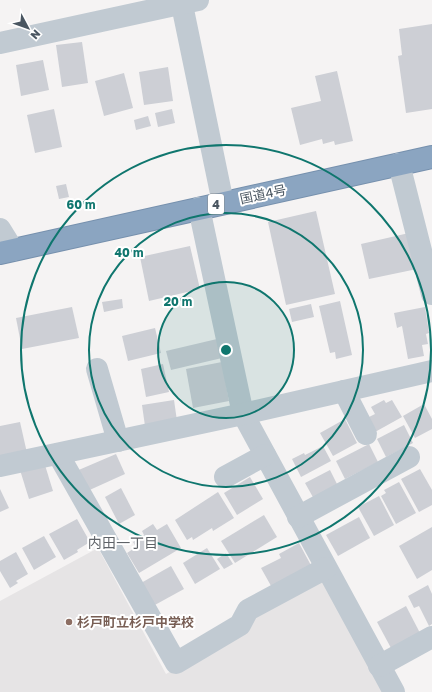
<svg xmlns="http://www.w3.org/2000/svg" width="432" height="692" font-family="'Golos Text','Noto Sans JP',sans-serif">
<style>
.education{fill:#e6e4e5}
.building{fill:#cdcfd5}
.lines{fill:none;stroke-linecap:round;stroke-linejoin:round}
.highway-casing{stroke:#7690ad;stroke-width:24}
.minor{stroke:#c1cad2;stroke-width:22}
.highway{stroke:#8ba5c1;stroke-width:22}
.ring{fill:none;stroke:#0f766e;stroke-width:2}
.education-dot{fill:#8d6e63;stroke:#fff;stroke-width:1.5}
.labels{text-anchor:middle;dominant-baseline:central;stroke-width:4;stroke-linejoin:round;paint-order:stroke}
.shield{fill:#fff;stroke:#808990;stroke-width:1}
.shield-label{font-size:12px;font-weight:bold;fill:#4a5661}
.street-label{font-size:13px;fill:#4a5661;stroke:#fff}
.education-label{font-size:13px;font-weight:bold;fill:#785e54;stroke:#fff;text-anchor:start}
.neighbourhood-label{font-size:14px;fill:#5f6368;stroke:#fff}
.centre{fill:#0f766e;stroke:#fff;stroke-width:2}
.ring-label{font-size:12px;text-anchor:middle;font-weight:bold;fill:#0f766e;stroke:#fff;stroke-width:4;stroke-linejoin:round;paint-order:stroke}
</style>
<rect width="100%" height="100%" fill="#f5f3f3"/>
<!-- education -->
<polygon class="education" points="98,548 166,674 245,629 253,615 322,577 384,692 0,692 0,601"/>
<!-- building -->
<g class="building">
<polygon points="432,24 432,109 406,113 398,56 402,55 399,29"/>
<polygon points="82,42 88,83 62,87 56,45"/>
<polygon points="43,60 49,90 21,96 16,65"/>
<polygon points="168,67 173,101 144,105 139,72"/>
<polygon points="337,71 353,141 335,145 334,141 323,144 322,139 300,145 291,108 321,101 315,76"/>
<polygon points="124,73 133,108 104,116 95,81"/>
<polygon points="54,109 62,147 35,153 27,115"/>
<polygon points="172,109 175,123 158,127 155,113"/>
<polygon points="148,116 151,126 136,130 134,120"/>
<polygon points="66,184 69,197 59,199 56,186"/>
<polygon points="316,211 335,294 286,305 268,222"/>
<polygon points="409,233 417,269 369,279 361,244"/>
<polygon points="190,246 200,289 149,301 140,257"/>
<polygon points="122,299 123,308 104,312 102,302"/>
<polygon points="340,301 352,355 336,359 335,352 330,353 319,306"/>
<polygon points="311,304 314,317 292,322 289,309"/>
<polygon points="72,307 79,338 22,349 16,318"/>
<polygon points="425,307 429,333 426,334 428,344 422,345 424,356 408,359 402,326 397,328 394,313"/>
<polygon points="155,328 161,353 128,361 122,336"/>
<polygon points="217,339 222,358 171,370 166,351"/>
<polygon points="222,362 229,401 193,408 186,369"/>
<polygon points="163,364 169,392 146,397 141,369"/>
<polygon points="174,400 177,421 145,426 142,405"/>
<polygon points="384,400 386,403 392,400 402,417 375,432 367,418 375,414 371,407"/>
<polygon points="424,404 432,419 432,429 415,438 403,416"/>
<polygon points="345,419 357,443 333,456 320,433"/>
<polygon points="20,422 27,453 0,459 0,426"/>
<polygon points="404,425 413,443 386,457 377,439"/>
<polygon points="369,444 378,462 345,479 336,461"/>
<polygon points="323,446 331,461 301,477 292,459 304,453 305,455"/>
<polygon points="116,454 125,474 83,493 74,472"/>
<polygon points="44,462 53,491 29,499 20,470"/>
<polygon points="420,469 432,490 432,505 419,512 401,479"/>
<polygon points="330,470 338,486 314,499 305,483"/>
<polygon points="250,477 263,499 237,515 224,493"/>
<polygon points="399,482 416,513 396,524 381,496 386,493 384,490"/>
<polygon points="121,488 135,515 119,524 105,497"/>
<polygon points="0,489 9,508 0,512"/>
<polygon points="218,492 234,518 213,531 212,528 193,540 192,537 187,540 175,520"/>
<polygon points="379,496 394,525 374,536 358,507"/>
<polygon points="264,515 277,537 235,563 221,541"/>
<polygon points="359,517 370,538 338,556 326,535"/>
<polygon points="77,519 90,542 77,550 78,552 64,560 49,534"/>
<polygon points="153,524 157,530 167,524 181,548 139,573 127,553 136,547 133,542 144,535 142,531"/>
<polygon points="432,527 432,570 417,579 399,546"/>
<polygon points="44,536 56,557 34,570 22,548"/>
<polygon points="299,543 314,571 275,593 261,568 281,558 279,554"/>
<polygon points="207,548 220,569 195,584 183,563"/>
<polygon points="16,552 28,574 16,581 18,583 10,588 0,571 0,561"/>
<polygon points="226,553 233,564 224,569 217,559"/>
<polygon points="171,566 184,589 153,606 141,583"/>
<polygon points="428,585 432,594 432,624 429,626 419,606 414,608 408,596"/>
<polygon points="406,606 420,633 391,648 377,622"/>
</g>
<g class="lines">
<!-- highway casing -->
<g class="highway-casing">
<polyline id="highway" points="0,253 432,157"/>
</g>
<!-- minor -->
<g class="minor">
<polyline points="181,0 223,203"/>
<polyline points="0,43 198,0"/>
<polyline points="399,164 432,294"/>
<polyline points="199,208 243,414 394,692"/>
<polyline points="0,229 13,250"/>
<polyline points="97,369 118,441"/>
<polyline points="344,391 366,434"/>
<polyline points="58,454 176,663 240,625 248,610 326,568"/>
<polyline points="0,466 243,414 432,371"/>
<polyline points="225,477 265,455"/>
<polyline points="298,517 409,457"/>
<polyline points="379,666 432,637"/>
</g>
<!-- highway -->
<use href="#highway" class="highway"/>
</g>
<!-- distance rings -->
<circle cx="226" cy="350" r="68" fill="#0f766e" fill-opacity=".12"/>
<g class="ring">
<circle cx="226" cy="350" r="68"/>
<circle cx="226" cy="350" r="137"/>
<circle cx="226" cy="350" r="205"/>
</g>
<!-- markers -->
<circle class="education-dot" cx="69" cy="622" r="4"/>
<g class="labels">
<!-- shield labels -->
<rect class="shield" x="208" y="194" width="16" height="20" rx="3"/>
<g class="shield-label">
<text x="216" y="204">4</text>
</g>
<!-- street labels -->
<g class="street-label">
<text transform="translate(263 194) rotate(-12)">国道4号</text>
</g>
<!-- education labels -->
<g class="education-label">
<text x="77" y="622">杉戸町立杉戸中学校</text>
</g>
<!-- neighbourhood labels -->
<g class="neighbourhood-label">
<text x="123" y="542">内田一丁目</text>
</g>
</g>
<circle cx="226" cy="350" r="6" class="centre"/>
<g class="ring-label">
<text x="81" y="209">60 m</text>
<text x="129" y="257">40 m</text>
<text x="178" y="306">20 m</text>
</g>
<!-- north arrow -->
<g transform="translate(28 28) rotate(131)" stroke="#ffffff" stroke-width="3" paint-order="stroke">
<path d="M0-3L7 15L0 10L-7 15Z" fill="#4a5661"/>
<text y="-6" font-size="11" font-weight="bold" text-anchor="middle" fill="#4a5661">N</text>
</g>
</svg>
